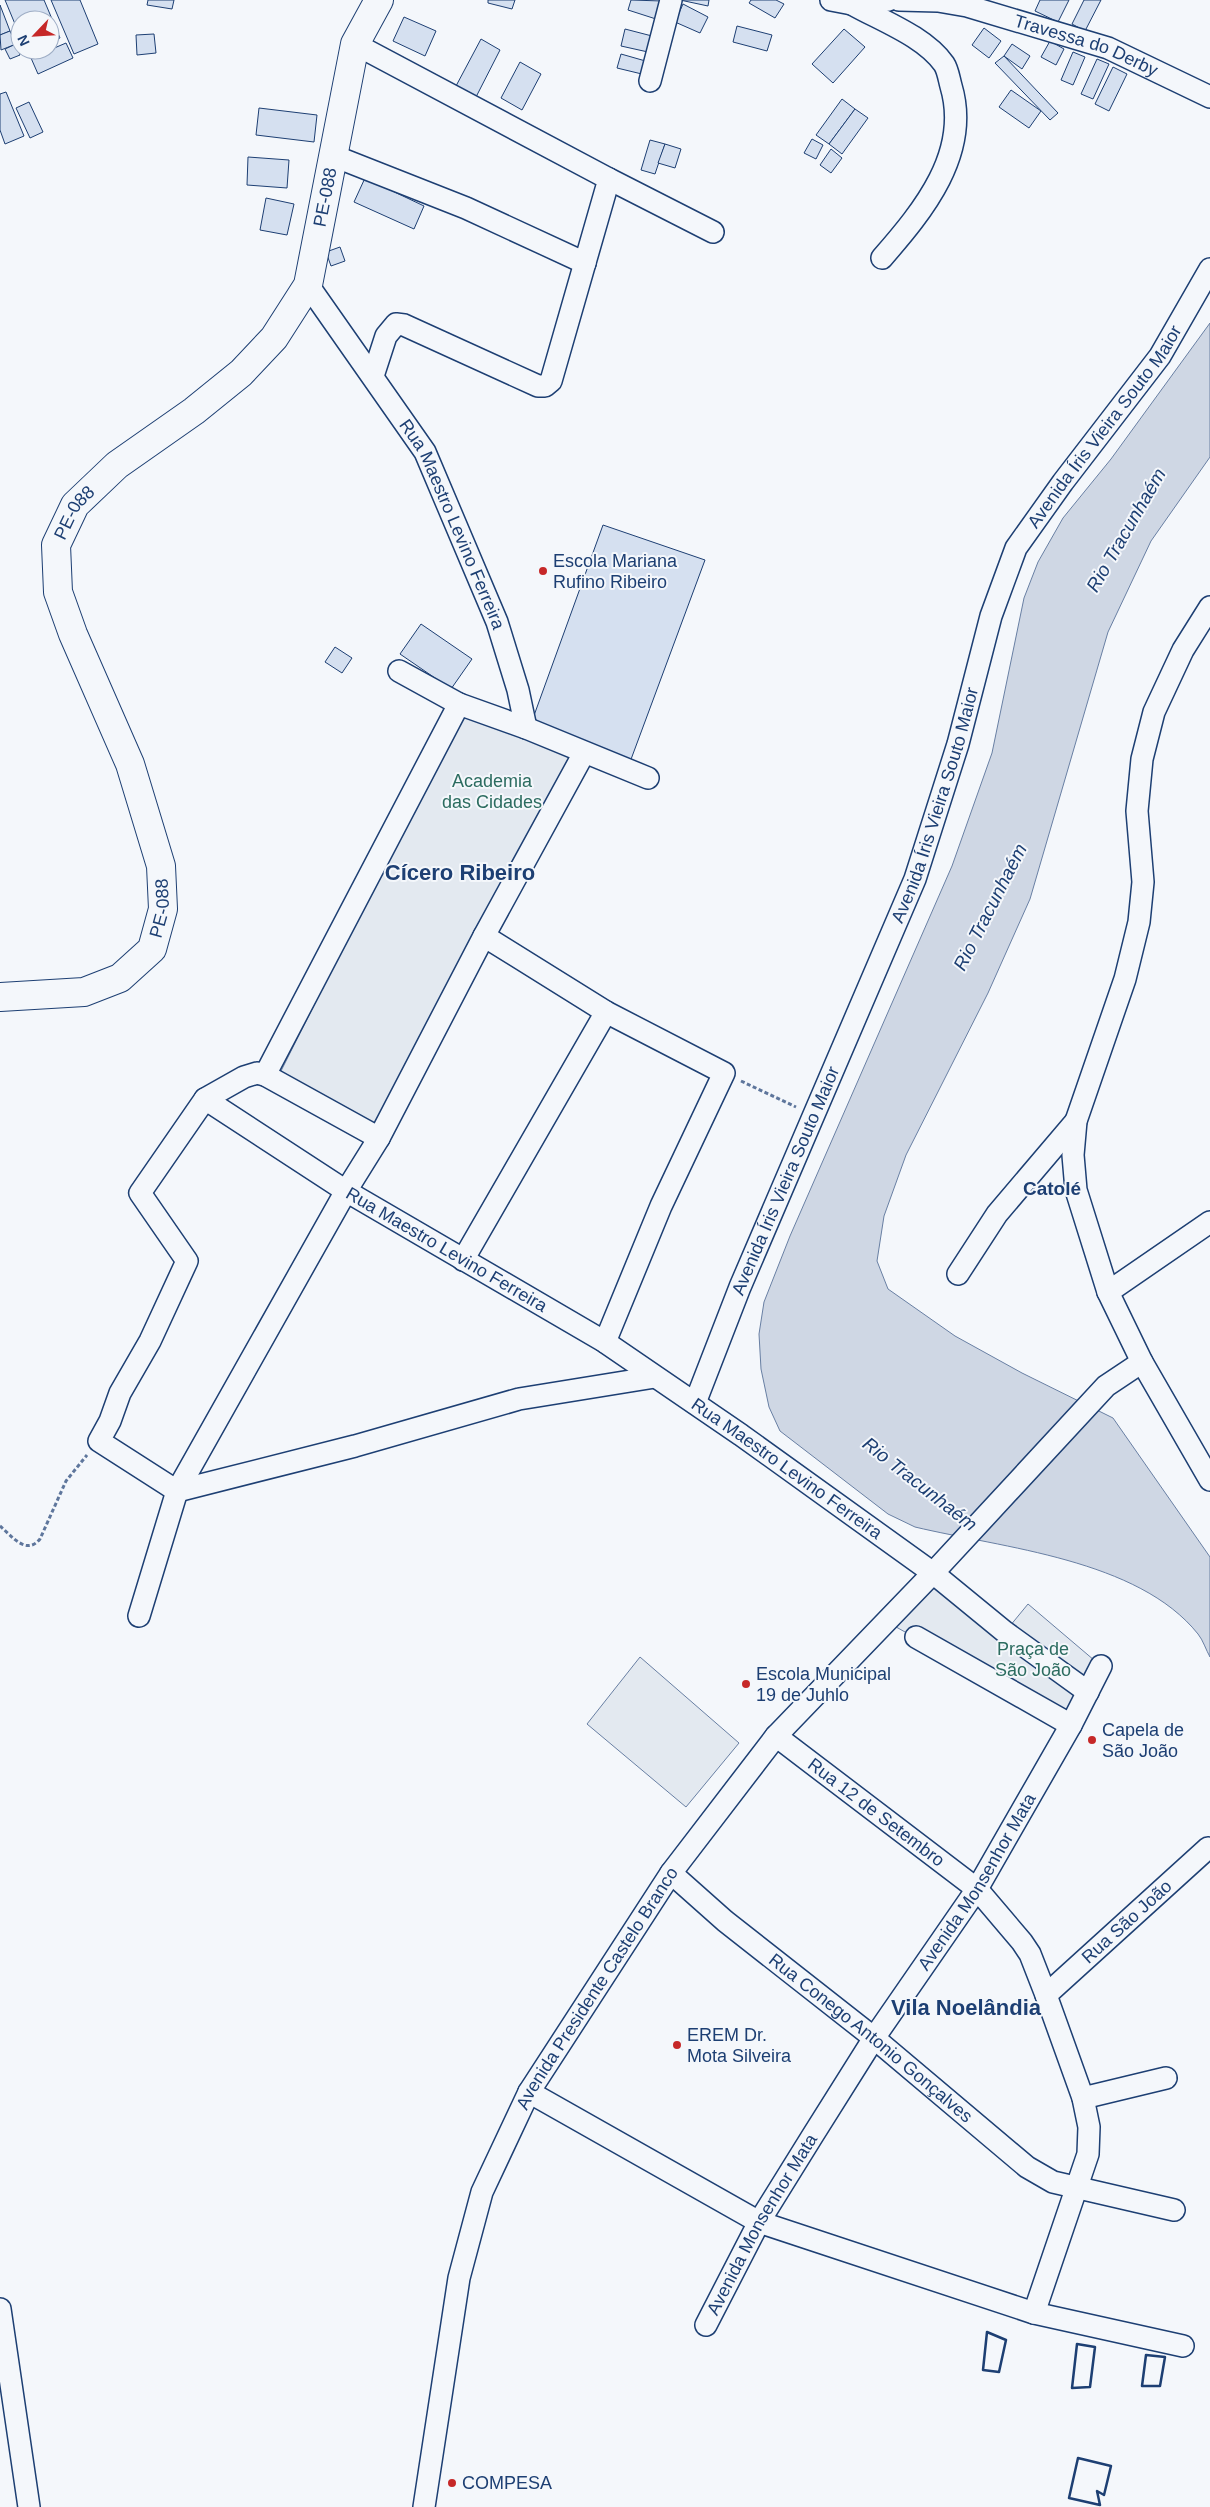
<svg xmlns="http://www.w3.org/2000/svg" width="1210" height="2507" font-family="Arial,sans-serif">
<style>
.green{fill:#e3e9f0;stroke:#687fa3}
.water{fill:#cfd7e4;stroke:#687fa3}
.building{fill:#d5e0f0;stroke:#1d3f73}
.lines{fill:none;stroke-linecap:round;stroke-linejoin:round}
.minor-casing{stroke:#1d3f73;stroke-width:24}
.major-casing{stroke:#1d3f73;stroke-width:30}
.path{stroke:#5e769c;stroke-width:3;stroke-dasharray:4 2.5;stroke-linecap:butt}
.minor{stroke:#f4f7fb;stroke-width:21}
.major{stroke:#f4f7fb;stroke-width:28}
.wall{stroke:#1d3f73;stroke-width:2.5}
.poi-dot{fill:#c62828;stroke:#f4f7fb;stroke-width:2}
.labels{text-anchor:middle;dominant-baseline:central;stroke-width:4;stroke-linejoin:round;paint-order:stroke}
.street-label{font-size:18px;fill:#1d3f73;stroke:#f4f7fb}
.poi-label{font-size:18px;fill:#1d3f73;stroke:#f4f7fb;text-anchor:start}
.park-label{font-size:18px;fill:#2c6c60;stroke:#f4f7fb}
.water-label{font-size:19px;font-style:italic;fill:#1d3f73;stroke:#f4f7fb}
.neighbourhood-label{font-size:19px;font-weight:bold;fill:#1d3f73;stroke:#f4f7fb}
.district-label{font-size:22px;font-weight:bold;fill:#1d3f73;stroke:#f4f7fb}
</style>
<rect width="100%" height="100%" fill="#f4f7fb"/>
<!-- green -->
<g class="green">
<polygon points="458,717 526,728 584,753 379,1138 279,1075"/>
<polygon points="935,1575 1005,1632 1028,1604 1101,1666 1071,1725 889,1623"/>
<polygon points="640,1657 739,1743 686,1807 587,1724"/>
</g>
<!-- water -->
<path class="water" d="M1210,323V457L1151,541L1108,632L1030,899L988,993L906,1155L884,1216L877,1261L888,1289L955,1336L1022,1373L1113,1418L1210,1557V1657C1206,1650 1203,1640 1198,1634C1138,1559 1003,1548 915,1527L888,1514L780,1431L769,1407L761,1369L759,1334L764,1302L790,1236L952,866L992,753L1024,598L1038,562L1063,518L1111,459Z"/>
<!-- building -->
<g class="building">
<polygon points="5,0 44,0 60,38 50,42 50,20 20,20 20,36"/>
<polygon points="51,0 80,0 98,44 74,54"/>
<polygon points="148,0 174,0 172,9 147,5"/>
<polygon points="488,0 515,0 512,9 488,3"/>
<polygon points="631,0 662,1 656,19 628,10"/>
<polygon points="680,0 709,0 708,6"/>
<polygon points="751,0 776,0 784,4 775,18 749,3"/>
<polygon points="1040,0 1069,0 1058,22 1035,11"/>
<polygon points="1084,0 1101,0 1085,31 1072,24"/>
<polygon points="683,4 708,17 700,33 675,22"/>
<polygon points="0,5 10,31 0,35"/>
<polygon points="404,17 436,31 425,56 393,41"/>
<polygon points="737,26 772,35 767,51 733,42"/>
<polygon points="984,28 1001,41 989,58 972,45"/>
<polygon points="625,29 652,36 648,52 621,46"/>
<polygon points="844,29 865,47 833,83 812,64"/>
<polygon points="10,31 16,44 1,50 0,35"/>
<polygon points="154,34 156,53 137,55 136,35"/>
<polygon points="481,39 500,50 476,97 456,86"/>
<polygon points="1050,41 1064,49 1056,65 1041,57"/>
<polygon points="66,43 73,58 38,74 31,58"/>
<polygon points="16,44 20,55 10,59 5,49"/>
<polygon points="1012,44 1030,56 1022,69 1004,56"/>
<polygon points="1073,52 1085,57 1073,85 1061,80"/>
<polygon points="621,54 649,62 646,75 617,68"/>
<polygon points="1004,56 1058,113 1050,120 995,63"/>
<polygon points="1097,59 1109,64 1093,99 1081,94"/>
<polygon points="520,62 541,74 522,110 501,98"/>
<polygon points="1113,67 1127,74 1109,111 1095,104"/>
<polygon points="1011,90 1041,111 1029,128 999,107"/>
<polygon points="6,92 24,136 5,144 0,130 0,94"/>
<polygon points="842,99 855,109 829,144 816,135"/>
<polygon points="29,102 43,132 30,138 16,108"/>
<polygon points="259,108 317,115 314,142 256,135"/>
<polygon points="855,109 868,118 842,154 829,144"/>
<polygon points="812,139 823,145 816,159 804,153"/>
<polygon points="650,140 665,144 655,174 641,170"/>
<polygon points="665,144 681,149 675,168 658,163"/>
<polygon points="831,149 842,158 831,173 820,165"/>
<polygon points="248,157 289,160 287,188 247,185"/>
<polygon points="365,178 424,206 414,229 354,202"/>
<polygon points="266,198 294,204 287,235 260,230"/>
<polygon points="340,247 345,261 331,266 326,252"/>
<polygon points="603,525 705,560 630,762 532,721"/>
<polygon points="421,624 472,659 451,689 400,654"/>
<polygon points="335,647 352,658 342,673 325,662"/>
</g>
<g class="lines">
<!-- minor casing -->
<g class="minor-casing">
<g id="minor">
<polyline points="831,0 852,4 889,0"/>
<path id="s1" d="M899,0L938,1L967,6L1108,48L1210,97"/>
<path d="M852,4C882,21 924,36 944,64C948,70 949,79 951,86C971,153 923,211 882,258"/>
<polyline points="355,44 609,179 551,381 545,386 538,386 404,325 396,324 386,336 373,376"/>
<polyline points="650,81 671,0"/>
<polyline points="334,156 466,208 585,263"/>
<polyline points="609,179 713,232"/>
<path id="s2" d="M308,285L425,452L497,622L518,690L526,728"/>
<polyline points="1210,607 1183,650 1154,712 1142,759 1137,811 1143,882 1139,922 1125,979 1076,1121 1073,1155 1076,1190 1108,1292 1142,1362 1210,1480"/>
<polyline points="399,671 459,704 526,728 648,778"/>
<path id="s3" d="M584,753L484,936L379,1138L346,1191L605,1342L741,1435L933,1573L1005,1632L1088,1692"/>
<polyline points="484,936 606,1012 724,1073 661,1206 605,1342"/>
<polyline points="265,1075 459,704"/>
<polyline points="379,1138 265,1075 257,1073 244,1077 205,1099 140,1193 187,1261 150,1341 120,1393 110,1421 99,1441 177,1491 355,1446 519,1399 655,1377"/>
<polyline points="463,1260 606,1012"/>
<polyline points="958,1274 997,1214 1076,1121"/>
<polyline points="1108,1292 1210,1222"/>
<path id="s4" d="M695,1403L740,1287L915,879L958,744L991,616L1016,548L1063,482L1160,356L1210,269"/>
<polyline points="139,1616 177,1491 346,1191 205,1099"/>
<polyline points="916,1637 1071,1725"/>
<path id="s5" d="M776,1736L977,1889L1022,1942L1030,1954L1046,1995L1083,2098L1089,2127L1088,2154L1034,2313"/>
<path id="s6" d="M671,1873L725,1921L874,2038L1027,2167L1053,2182L1174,2210"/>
<path id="s7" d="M1046,1995L1208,1848"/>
<polyline points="529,2092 759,2222 1034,2313 1183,2346"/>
<polyline points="1083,2098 1166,2078"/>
<polyline points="0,2309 29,2507"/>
<path id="s8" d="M706,2325L759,2222L813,2135L874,2038L977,1889L1071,1725L1101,1666"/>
<path id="s9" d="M424,2507L459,2278L482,2192L529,2092L671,1873L776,1736L933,1573L1106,1386L1142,1362"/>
</g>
</g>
<!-- major casing -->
<g class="major-casing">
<g id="major">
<path id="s10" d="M0,997L84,992L120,978L152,949L163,909L161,866L130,764L73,634L58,592L56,545L75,505L117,465L194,411L241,373L274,338L308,285L355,44L379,0"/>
</g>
</g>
<!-- path -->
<g class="path">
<polyline points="741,1081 796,1107"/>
<path d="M0,1526C12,1536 26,1556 40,1539L66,1481L87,1455"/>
</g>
<!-- minor -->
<use href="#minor" class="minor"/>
<!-- major -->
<use href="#major" class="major"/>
<!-- wall -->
<g class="wall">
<polygon points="987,2332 1006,2340 999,2372 983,2370"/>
<polygon points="1077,2344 1095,2347 1090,2387 1072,2388"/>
<polygon points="1146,2355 1165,2357 1160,2386 1142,2386"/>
<polygon points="1078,2458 1111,2466 1104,2495 1097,2491 1100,2505 1069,2498"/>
</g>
</g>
<!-- markers -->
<g class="poi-dot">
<circle cx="543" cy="571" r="5"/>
<circle cx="746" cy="1684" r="5"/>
<circle cx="1092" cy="1740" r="5"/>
<circle cx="677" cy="2045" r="5"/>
<circle cx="452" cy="2483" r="5"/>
</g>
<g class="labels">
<!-- street labels -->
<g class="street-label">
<text stroke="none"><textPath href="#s1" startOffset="194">Travessa do Derby</textPath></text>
<text stroke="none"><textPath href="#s10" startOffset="1048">PE-088</textPath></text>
<text stroke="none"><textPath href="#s4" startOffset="1065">Avenida Íris Vieira Souto Maior</textPath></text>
<text stroke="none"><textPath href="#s10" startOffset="628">PE-088</textPath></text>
<text stroke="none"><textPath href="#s2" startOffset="281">Rua Maestro Levino Ferreira</textPath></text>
<text stroke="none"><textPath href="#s4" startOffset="645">Avenida Íris Vieira Souto Maior</textPath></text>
<text stroke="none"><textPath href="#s10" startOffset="208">PE-088</textPath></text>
<text stroke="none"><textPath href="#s4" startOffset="240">Avenida Íris Vieira Souto Maior</textPath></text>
<text stroke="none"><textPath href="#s3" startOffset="615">Rua Maestro Levino Ferreira</textPath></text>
<text stroke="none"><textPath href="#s3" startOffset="1020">Rua Maestro Levino Ferreira</textPath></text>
<text stroke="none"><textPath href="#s5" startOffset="126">Rua 12 de Setembro</textPath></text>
<text stroke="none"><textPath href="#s8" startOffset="520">Avenida Monsenhor Mata</textPath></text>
<text stroke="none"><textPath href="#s7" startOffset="109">Rua São João</textPath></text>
<text stroke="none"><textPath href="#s9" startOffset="555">Avenida Presidente Castelo Branco</textPath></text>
<text stroke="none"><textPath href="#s6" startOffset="259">Rua Conego Antonio Gonçalves</textPath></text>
<text stroke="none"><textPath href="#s8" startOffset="115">Avenida Monsenhor Mata</textPath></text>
</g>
<!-- poi labels -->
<g class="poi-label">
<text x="553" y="561">Escola Mariana<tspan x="553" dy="21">Rufino Ribeiro</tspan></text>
<text x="756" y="1674">Escola Municipal<tspan x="756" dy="21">19 de Juhlo</tspan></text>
<text x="1102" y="1730">Capela de<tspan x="1102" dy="21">São João</tspan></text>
<text x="687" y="2035">EREM Dr.<tspan x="687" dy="21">Mota Silveira</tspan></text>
<text x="462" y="2483">COMPESA</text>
</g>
<!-- park labels -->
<g class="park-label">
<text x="492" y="781">Academia<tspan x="492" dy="21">das Cidades</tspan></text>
<text x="1033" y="1649">Praça de<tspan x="1033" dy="21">São João</tspan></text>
</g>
<!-- water labels -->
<g class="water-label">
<text transform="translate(1126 530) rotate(-60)">Rio Tracunhaém</text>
<text transform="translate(990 907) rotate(-63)">Rio Tracunhaém</text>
<text transform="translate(920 1484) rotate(38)">Rio Tracunhaém</text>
</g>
<!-- neighbourhood labels -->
<g class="neighbourhood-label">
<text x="1052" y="1188">Catolé</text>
</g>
<!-- district labels -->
<g class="district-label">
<text x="460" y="872">Cícero Ribeiro</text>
<text x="966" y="2007">Vila Noelândia</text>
</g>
</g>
<!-- north arrow -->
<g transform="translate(35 35) rotate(245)"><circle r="24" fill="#f4f7fb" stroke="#9eadc5"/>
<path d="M0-4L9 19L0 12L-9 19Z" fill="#c62828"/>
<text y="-8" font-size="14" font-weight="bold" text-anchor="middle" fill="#1d3f73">N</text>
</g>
</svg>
